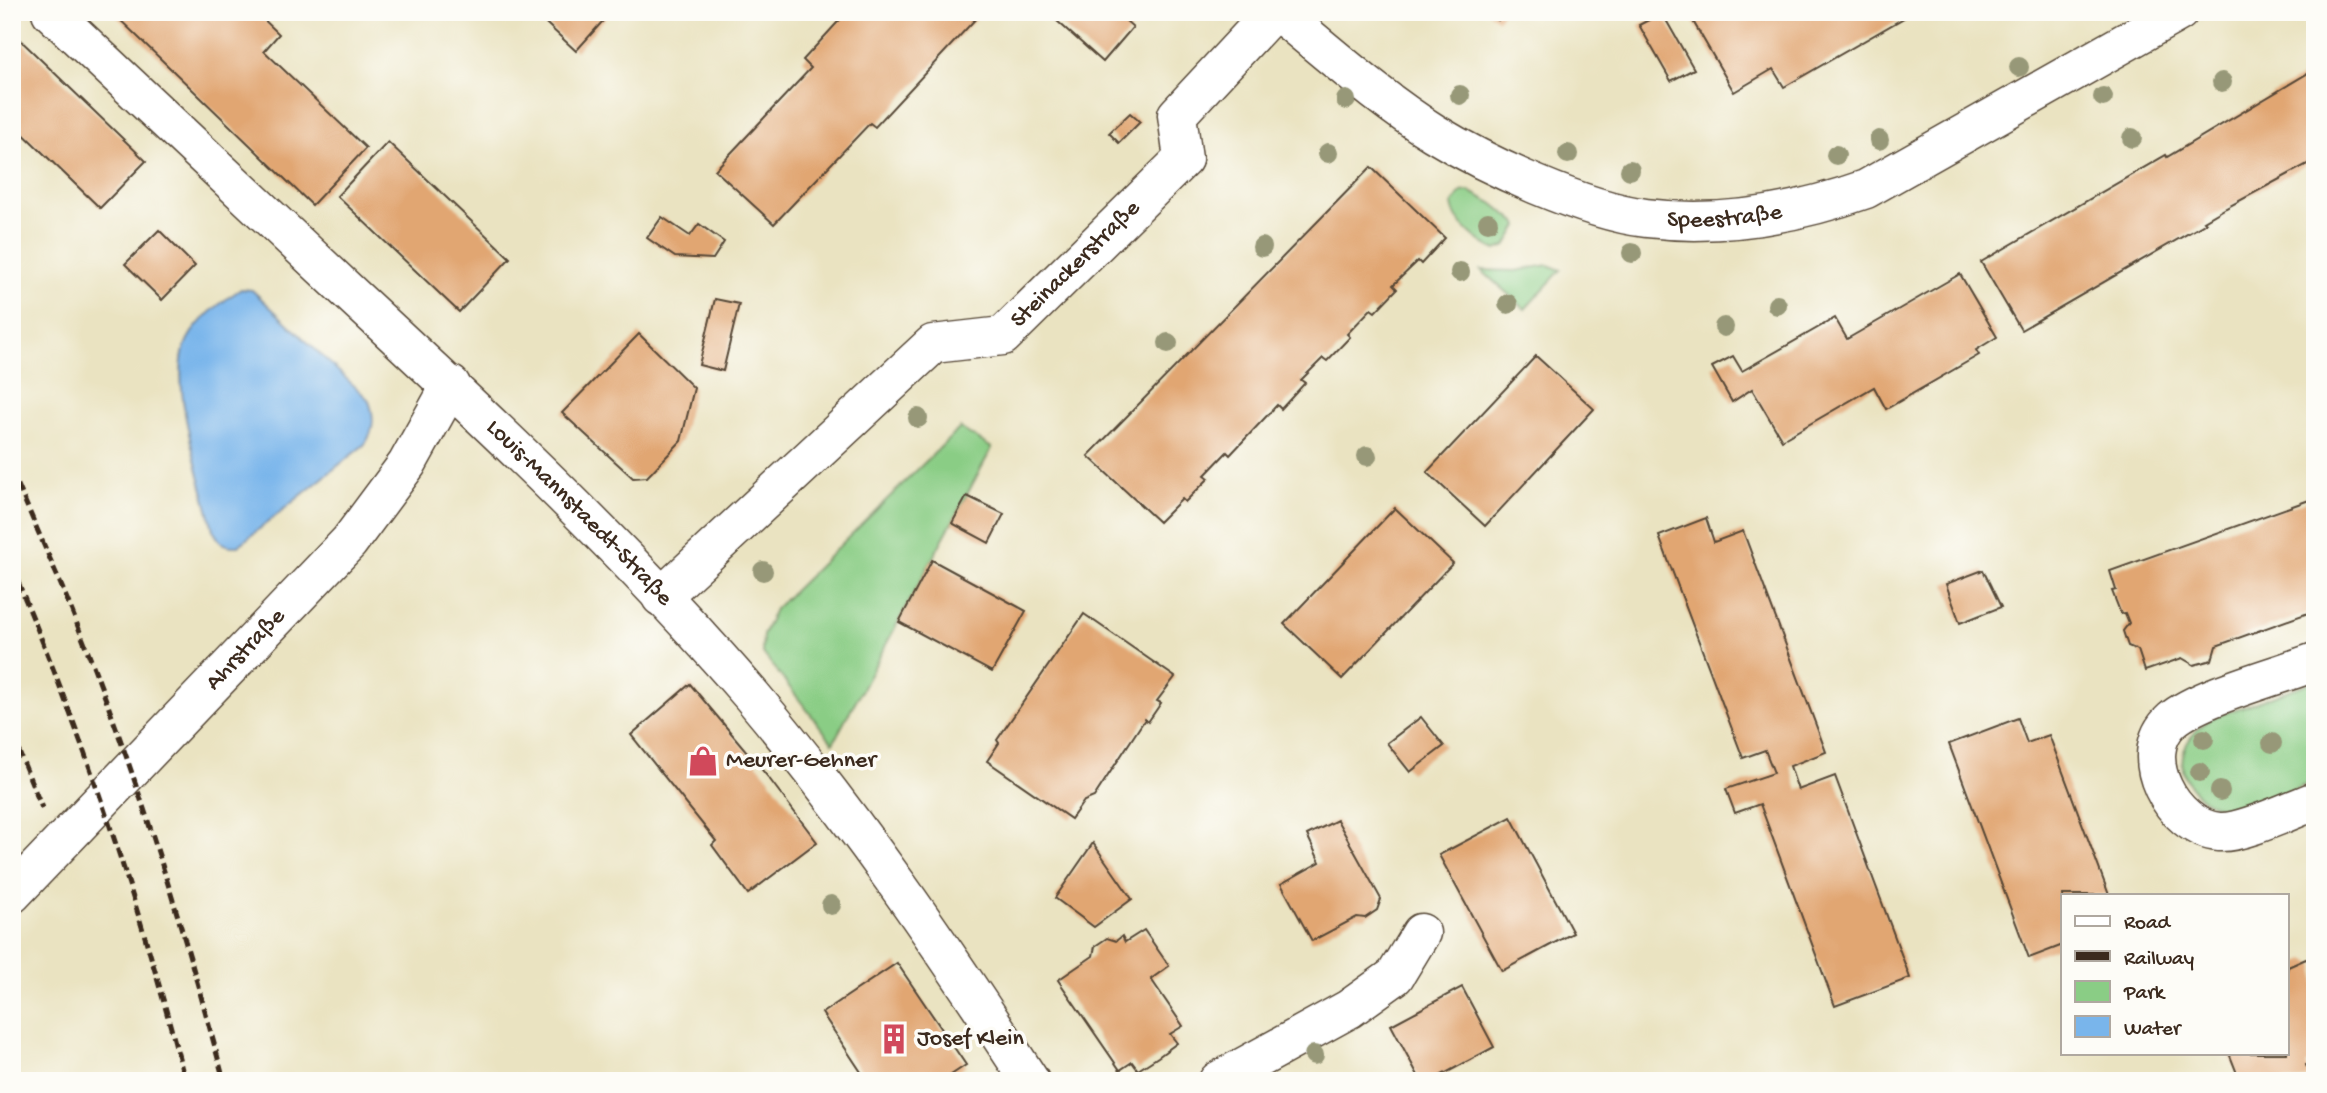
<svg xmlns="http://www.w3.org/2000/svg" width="2327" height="1093" font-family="'Gochi Hand',sans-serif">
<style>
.green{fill:#8acd85;stroke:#627c52;stroke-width:2}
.water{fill:#79b5eb;stroke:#5a7084;stroke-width:2}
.building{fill:#e1a672}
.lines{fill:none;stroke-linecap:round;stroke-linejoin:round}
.street-casing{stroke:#554636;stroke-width:41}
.street{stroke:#fff;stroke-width:38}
.rail{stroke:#3b2a1e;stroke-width:5;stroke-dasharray:10 5;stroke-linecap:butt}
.tree{fill:#979878}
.labels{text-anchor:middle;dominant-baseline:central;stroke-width:7;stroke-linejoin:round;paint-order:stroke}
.street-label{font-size:24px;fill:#3b2a1e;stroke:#fdfcf7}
.poi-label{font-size:24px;fill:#3b2a1e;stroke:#fdfcf7;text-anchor:start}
</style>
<rect width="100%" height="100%" fill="#fdfcf7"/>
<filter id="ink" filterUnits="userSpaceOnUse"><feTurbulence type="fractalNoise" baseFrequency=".0143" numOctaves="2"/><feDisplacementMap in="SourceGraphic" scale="14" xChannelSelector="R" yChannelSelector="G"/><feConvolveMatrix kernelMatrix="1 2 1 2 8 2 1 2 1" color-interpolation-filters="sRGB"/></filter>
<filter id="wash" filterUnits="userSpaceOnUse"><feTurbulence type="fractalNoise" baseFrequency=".00686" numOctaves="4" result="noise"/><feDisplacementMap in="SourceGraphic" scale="28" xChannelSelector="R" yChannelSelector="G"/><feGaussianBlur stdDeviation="1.57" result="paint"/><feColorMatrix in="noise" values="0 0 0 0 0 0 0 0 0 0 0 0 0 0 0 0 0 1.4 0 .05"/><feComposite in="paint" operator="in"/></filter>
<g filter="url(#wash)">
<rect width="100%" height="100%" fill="#eae3c1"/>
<!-- green -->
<g class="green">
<path d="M1469,191L1492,203L1516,222L1518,226L1506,246L1496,250C1481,244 1454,223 1452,205L1461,192Z"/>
<polygon points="1548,265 1561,270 1525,309 1481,270 1516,271"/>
<polygon points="960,428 992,448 833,743 762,652 763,635 775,609"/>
<path d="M2315,681V781C2288,791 2256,810 2227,808C2201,806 2176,779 2184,751C2188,737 2200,727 2211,718Z"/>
</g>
<!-- water -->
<path class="water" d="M241,289L252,290L368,399C375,415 375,429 365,444L238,546C223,547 220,543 213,530C203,484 170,389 185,346C193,323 221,302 241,289Z"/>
<g id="blocks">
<!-- building -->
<g class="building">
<polygon points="112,12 256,12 279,34 264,51 366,148 312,205"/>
<polygon points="534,12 611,12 576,51"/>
<polygon points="847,12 982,12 875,127 870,123 774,224 715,170 811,68 803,60"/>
<polygon points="1047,12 1116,12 1133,27 1103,62"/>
<polygon points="1488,12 1503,12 1498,20"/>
<polygon points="1697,12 1905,12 1907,16 1784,87 1773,69 1734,92 1690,16"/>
<polygon points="1662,13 1694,69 1671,81 1639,25"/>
<polygon points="12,32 146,161 100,208 12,123"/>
<polygon points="2315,69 2315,160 2226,208 2204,221 2206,223 2021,330 1981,262 2166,155 2167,157"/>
<polygon points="1130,113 1140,122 1119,143 1109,133"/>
<polygon points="388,142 510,258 459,312 337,196"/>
<polygon points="1371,167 1445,238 1421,264 1418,261 1393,285 1397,289 1375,312 1371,309 1347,334 1350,337 1327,361 1323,358 1301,380 1305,383 1281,409 1277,405 1230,455 1227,452 1205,475 1209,478 1185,502 1182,499 1159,522 1088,456"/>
<polygon points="662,217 690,236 699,224 724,242 713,259 675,257 647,238"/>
<polygon points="159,230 195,266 162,300 125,264"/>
<polygon points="1960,274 1997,337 1976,350 1979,355 1886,409 1874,387 1782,440 1752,389 1732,402 1712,367 1733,356 1742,371 1835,318 1847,339"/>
<polygon points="715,299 739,304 723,371 699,365"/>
<polygon points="639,334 694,388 681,441 647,477 633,478 562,413"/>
<polygon points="1536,356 1594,409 1485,526 1427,472"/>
<polygon points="967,496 1004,514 989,543 952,523"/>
<polygon points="2315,498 2315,617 2308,613 2216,646 2212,660 2194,665 2182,658 2145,671 2138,650 2128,646 2123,631 2129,623 2125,613 2121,614 2112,591 2116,590 2110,571"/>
<polygon points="1395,508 1453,563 1342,679 1284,624"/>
<polygon points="1706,518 1714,542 1743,531 1826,752 1790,766 1798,790 1835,776 1910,978 1835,1006 1760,804 1735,813 1726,789 1774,773 1765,750 1743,758 1659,536"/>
<polygon points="932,560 1026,611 992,672 899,622"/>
<polygon points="1983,570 2001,607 1960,623 1946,584"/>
<polygon points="1084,614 1175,677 1157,701 1161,703 1148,722 1145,719 1094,797 1084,801 1071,819 987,761 999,743 997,740"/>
<polygon points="690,684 768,777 817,842 748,894 712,845 716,841 631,735"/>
<polygon points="1421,717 1444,746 1410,772 1387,743"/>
<polygon points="2018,718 2027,743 2049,735 2109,895 2063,895 2063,945 2029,958 1949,744"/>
<polygon points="1511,817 1573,933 1502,971 1439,855"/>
<polygon points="1337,820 1381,899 1377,910 1365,918 1357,917 1312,941 1281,884 1320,862 1307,835"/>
<polygon points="1093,843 1132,899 1094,927 1055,898"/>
<polygon points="1144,930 1169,966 1151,979 1183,1026 1170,1034 1177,1043 1158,1057 1138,1070 1132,1062 1120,1070 1058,980 1093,956 1095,946 1107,938 1116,941 1122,936 1125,942"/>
<polygon points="2306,959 2315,965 2315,1061 2306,1065 2310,1076 2297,1081 2240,1081 2229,1053 2287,1053 2287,971 2288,967"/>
<polygon points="897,963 966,1065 942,1081 867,1081 822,1013"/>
<polygon points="1462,987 1494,1047 1431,1081 1421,1081 1391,1025"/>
</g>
</g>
</g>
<g filter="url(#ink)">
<use href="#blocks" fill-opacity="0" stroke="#554636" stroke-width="2"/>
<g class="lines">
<!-- street casing -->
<g class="street-casing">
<g id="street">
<path id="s1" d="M51,12C153,107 253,203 355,298C492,425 630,554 752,696C854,817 944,949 1030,1081"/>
<path id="s2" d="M1278,12C1329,53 1378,98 1434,133C1488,166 1583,210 1646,218C1720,227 1796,214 1866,189L2179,12"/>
<path id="s3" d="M661,597L933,344L1003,336L1183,159L1177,115L1273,12"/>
<path d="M2315,662C2280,675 2198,697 2172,720C2133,755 2172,828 2219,832C2241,834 2293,809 2315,801"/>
<path id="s4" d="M12,894L349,542L407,464L451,385"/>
<polyline points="1218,1081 1349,1009 1395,976 1421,933"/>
</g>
</g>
<!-- street -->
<use href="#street" class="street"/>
<!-- rail -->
<g class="rail">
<path d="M12,471C36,528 62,584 84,642C140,785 185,933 224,1081"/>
<path d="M12,568C83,734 140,906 185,1081"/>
<polyline points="12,735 42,808"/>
<polyline points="12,823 16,833"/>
</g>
</g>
<!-- trees -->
<g class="tree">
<circle cx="2019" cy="67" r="10"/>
<circle cx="2222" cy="82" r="10"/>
<circle cx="1460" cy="95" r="10"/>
<circle cx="2103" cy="97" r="10"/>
<circle cx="1346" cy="100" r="10"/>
<circle cx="2132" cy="138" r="10"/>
<circle cx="1879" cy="140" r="10"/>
<circle cx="1328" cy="153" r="10"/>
<circle cx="1568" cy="154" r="10"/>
<circle cx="1836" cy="155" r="10"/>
<circle cx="1630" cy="170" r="10"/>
<circle cx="1488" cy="222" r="10"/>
<circle cx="1262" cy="247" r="10"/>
<circle cx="1632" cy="253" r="10"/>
<circle cx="1460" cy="272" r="10"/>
<circle cx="1508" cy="304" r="10"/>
<circle cx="1777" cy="305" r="10"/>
<circle cx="1724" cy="327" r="10"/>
<circle cx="1168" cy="343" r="10"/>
<circle cx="918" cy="418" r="10"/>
<circle cx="1367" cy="456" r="10"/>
<circle cx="763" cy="571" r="10"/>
<circle cx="2204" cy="739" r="10"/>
<circle cx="2272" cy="743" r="10"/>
<circle cx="2200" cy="772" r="10"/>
<circle cx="2220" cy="791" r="10"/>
<circle cx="831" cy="905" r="10"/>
<circle cx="1314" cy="1055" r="10"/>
</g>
</g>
<!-- icons -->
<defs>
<g id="shop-bare" transform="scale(2.415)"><path d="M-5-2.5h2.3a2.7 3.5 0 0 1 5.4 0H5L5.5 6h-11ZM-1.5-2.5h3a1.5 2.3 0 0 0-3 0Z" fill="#d1495b" stroke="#fdfcf7" stroke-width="2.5" paint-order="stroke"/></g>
<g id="building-bare" transform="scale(2.415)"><path d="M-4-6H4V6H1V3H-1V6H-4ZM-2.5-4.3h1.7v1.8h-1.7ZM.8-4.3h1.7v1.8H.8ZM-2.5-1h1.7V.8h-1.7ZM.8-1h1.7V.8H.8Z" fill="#d1495b" stroke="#fdfcf7" stroke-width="2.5" paint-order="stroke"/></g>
</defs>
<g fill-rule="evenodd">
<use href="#shop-bare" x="703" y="761"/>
<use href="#building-bare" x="894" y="1039"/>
</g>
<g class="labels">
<!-- street labels -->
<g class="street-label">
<text stroke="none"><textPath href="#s2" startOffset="506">Speestraße</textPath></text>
<text stroke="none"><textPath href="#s3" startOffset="544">Steinackerstraße</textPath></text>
<text stroke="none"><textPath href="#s1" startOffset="728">Louis-Mannstaedt-Straße</textPath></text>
<text stroke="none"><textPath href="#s4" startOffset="338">Ahrstraße</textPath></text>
</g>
<!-- poi labels -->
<g class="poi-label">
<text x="726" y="761">Meurer-Gehner</text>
<text x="917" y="1039">Josef Klein</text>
</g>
</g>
<!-- margin -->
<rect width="2327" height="1093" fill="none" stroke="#fdfcf7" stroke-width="42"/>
<!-- legend -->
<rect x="2061" y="894" width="228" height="161" fill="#fdfcf7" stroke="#afa8a0" stroke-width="2"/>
<rect x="2075" y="916" width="35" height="10" fill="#ffffff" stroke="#afa8a0" stroke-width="2"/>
<text x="2124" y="928" font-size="21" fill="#3b2a1e">Road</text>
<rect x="2075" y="951" width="35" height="10" fill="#3b2a1e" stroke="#afa8a0" stroke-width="2"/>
<text x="2124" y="964" font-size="21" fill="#3b2a1e">Railway</text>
<rect x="2075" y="981" width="35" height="21" fill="#8acd85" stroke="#afa8a0" stroke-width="2"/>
<text x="2124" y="998" font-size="21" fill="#3b2a1e">Park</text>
<rect x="2075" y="1016" width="35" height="21" fill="#79b5eb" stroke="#afa8a0" stroke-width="2"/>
<text x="2124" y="1034" font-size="21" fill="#3b2a1e">Water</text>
</svg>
